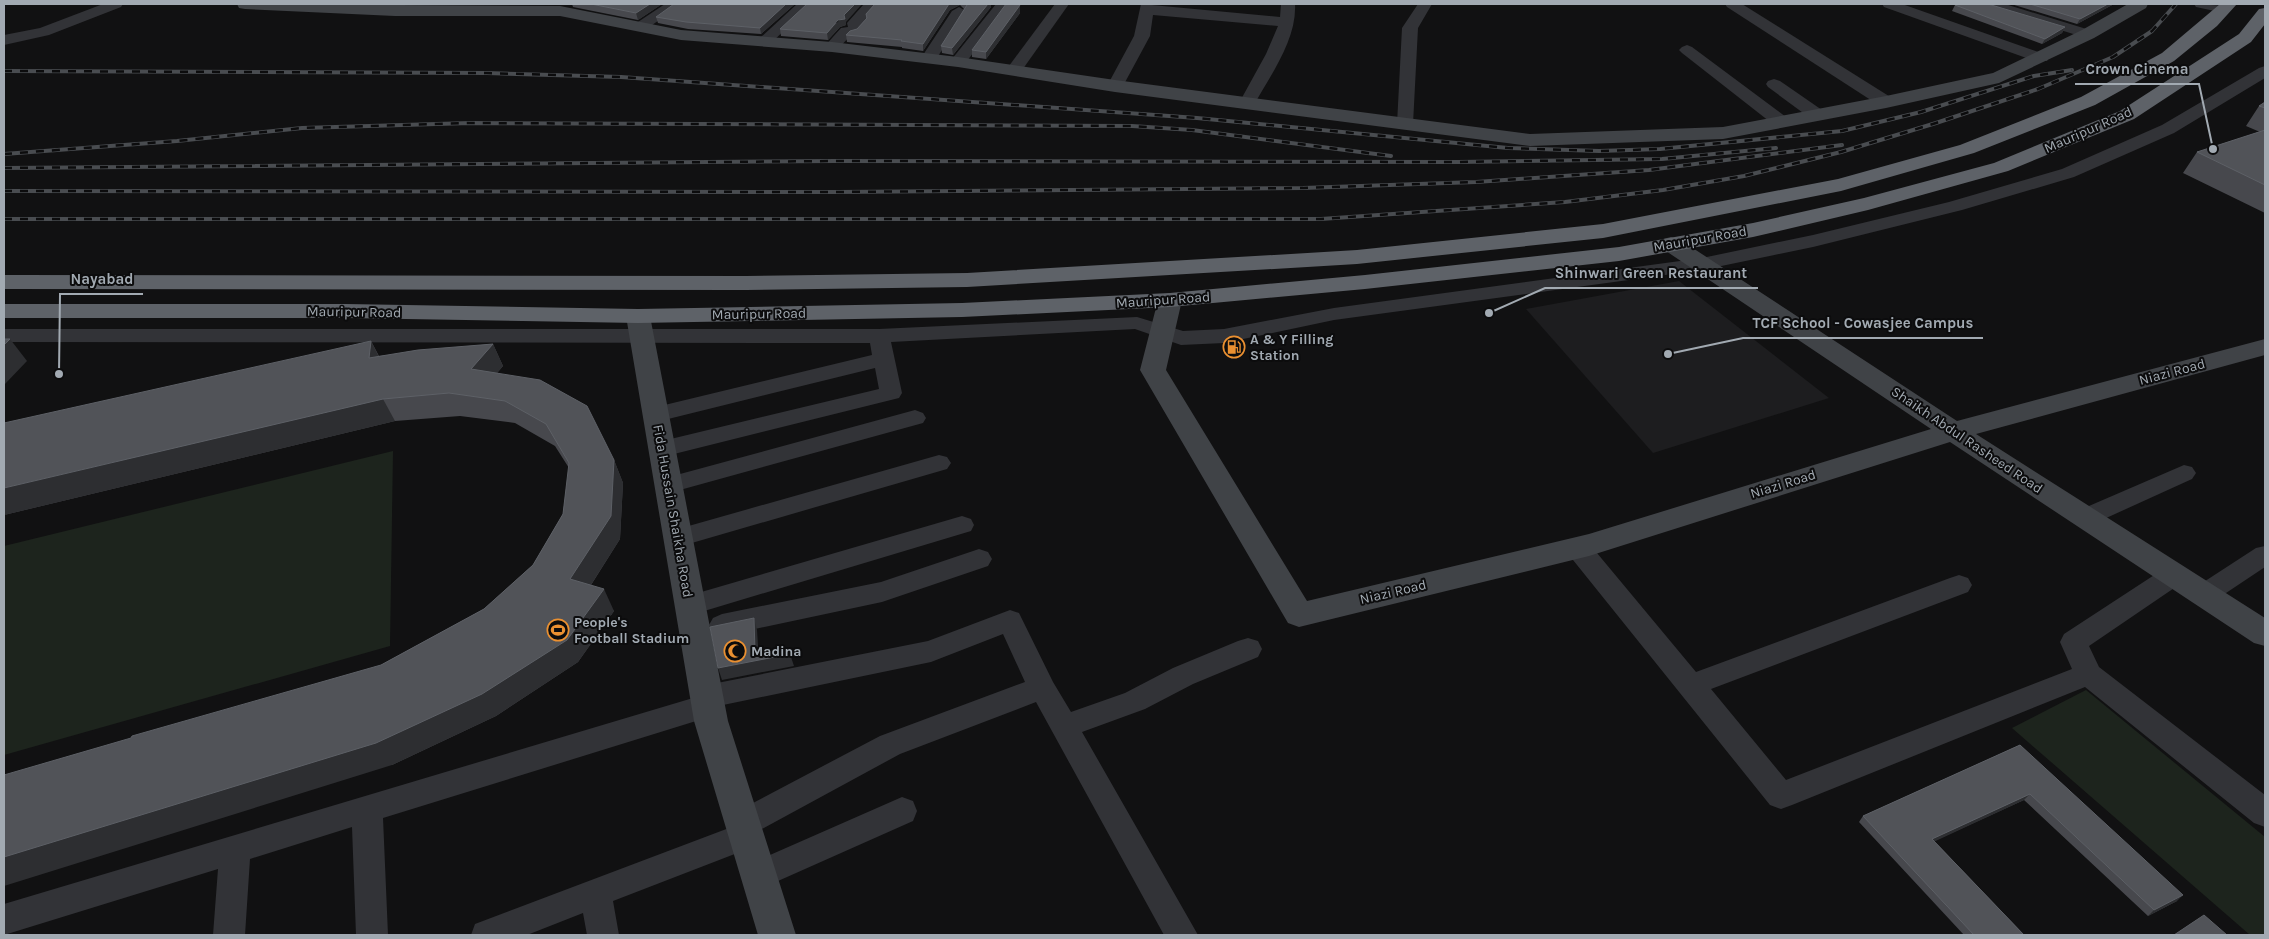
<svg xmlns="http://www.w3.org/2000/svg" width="2269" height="939" font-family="Karla,sans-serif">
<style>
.built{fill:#1d1d1f}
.green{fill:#1d241d}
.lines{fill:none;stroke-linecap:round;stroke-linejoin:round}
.street{fill:#323337;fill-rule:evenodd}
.secondary{fill:#404347;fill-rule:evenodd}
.highway{fill:#5e6268;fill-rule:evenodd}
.rail-casing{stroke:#494c50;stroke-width:4}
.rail{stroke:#0c0c0d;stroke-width:2.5;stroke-dasharray:8;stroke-linecap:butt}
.wall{fill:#47484d}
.shaded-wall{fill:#2d2e31}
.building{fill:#515358;stroke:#5d6066}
.labels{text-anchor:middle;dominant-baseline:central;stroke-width:4;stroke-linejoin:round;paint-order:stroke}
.street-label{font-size:14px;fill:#a2aab2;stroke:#0c0c0d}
.poi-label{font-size:14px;font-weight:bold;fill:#a2aab2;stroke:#0c0c0d;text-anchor:start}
.leader{fill:none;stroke:#a2aab2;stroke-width:2}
.callout-dot{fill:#a2aab2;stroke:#0c0c0d;stroke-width:2}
.callout-label{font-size:15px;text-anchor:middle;font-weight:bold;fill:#a2aab2;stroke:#0c0c0d;stroke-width:4;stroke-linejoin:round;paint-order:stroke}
</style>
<rect width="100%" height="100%" fill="#111112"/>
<!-- built -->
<polygon class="built" points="1679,281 1829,398 1653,453 1526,309"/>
<!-- green -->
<g class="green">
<polygon points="393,451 390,646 4,755 4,546"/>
<polygon points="2086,690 2265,837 2265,935 2250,935 2012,728"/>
</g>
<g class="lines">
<!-- street -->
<g class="street">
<polygon points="103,4 123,4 121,7 49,35 4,45 4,35 40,28"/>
<polygon points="665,4 682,4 645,30 635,30 632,27 635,24"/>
<polygon points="797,4 812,4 770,44 760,44 757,41 760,38"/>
<polygon points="864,4 879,4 864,21 867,24 857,35 850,36 837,50 827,50 824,47 841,28 848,27 847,23"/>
<polygon points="996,4 1010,4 964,65 952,65 950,62 952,59"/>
<polygon points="1055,4 1069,4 1020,73 1008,73 1006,70"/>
<path d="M1141,4L1280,17L1281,4H1295C1297,38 1272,73 1255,103L1253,107H1241L1239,103L1266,54L1278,26L1153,15L1150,36L1123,86L1121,89H1109L1107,86L1134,36Z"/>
<polygon points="1418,4 1432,4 1418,28 1413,124 1411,128 1399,128 1397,124 1402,28"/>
<polygon points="1725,4 1742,4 1892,98 1894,102 1892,106 1880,106 1727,7"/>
<polygon points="1882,4 1902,4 2047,55 2049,58 2047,61 2035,61 1884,7"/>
<polygon points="1984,4 2005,4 2093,31 2096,34 2093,37 2083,37 1986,7"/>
<polygon points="2194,4 2229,6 2231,9 2224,13 2196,7"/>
<polygon points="959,7 966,11 937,58 935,61 923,61 921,58 952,11"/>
<polygon points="1687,45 1692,47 1786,117 1788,121 1786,125 1774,125 1682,53 1679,50 1682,47"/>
<polygon points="2265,66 2265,78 2174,133 2074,177 1962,210 1813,247 1702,270 1334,320 1224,343 1181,345 1135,329 891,342 902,393 899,398 662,457 654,455 650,449 654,443 879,389 875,368 656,422 648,419 645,414 648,409 872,355 870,343 4,342 4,329 879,329 1137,317 1183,331 1224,329 1334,308 1702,258 1813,235 1949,202 2062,169 2162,125 2259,68"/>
<polygon points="1774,79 1780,81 1822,110 1824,114 1822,118 1810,118 1768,87 1766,84 1768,81"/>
<polygon points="915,410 923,413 926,418 923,423 669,493 660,491 657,485 660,479 669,477"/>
<polygon points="939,455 947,457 951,463 947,469 678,547 669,545 665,538 669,531 678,529"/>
<polygon points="2184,465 2192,467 2196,473 2192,479 2093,524 2084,527 2075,524 2072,518 2075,512"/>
<polygon points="962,516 971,519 974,525 971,531 691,615 682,612 678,605 682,598 691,595"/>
<polygon points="1578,539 1587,541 1696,672 1950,578 1959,575 1968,578 1972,585 1968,592 1711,689 1786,780 2072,669 2060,642 2064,634 2165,568 2174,565 2183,568 2187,575 2183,582 2089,646 2099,667 2265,795 2265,827 2254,823 2085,687 1792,805 1781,809 1770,805 1569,555 1565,548 1569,541"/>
<polygon points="2265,546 2265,567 2214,601 2205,604 2196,601 2192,594 2196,587 2256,548"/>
<polygon points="979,549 988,552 992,559 988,566 882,602 722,636 713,632 709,625 713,618 722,614 881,582"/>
<polygon points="1010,610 1019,613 1053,682 1071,712 1125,693 1173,668 1238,641 1248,638 1258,641 1262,649 1258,657 1193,684 1145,709 1082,732 1198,935 1164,935 1036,702 900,754 760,830 762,835 758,845 613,901 619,935 587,935 583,913 527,935 471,935 475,924 729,828 728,824 732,814 880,736 1025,682 1003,634 931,662 723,705 719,713 709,717 383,818 388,935 356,935 352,827 250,859 245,935 213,935 218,869 4,935 4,904 693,698 697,689 707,685 928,641"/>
<polygon points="902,797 913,801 917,811 913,821 769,885 758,890 747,885 742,875 747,865"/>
</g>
<!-- secondary -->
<g class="secondary">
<polygon points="237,4 560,6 681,30 832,42 958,57 1115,80 1530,134 1723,127 1886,96 1993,73 2082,30 2128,4 2148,4 2146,8 2094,38 1999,83 1886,108 1723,139 1530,146 1115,92 958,67 832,52 681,40 560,16 395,16 245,9 239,8"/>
<polygon points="1671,237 1679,239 1957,421 2265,339 2265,355 1976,434 2265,618 2265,646 2254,643 1950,442 1589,556 1299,627 1288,623 1140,370 1158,300 1162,295 1170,293 1178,295 1182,300 1166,370 1307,601 1589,534 1931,429 1663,249 1660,244 1663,239"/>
<polygon points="638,309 646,311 650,316 728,721 796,935 758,935 694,721 626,316 630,311"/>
</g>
<!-- highway -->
<g class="highway">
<polygon points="2220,4 2237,4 2217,26 2174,61 2095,105 1974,153 1841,191 1603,238 1357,264 967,287 746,290 4,289 4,275 746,276 967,273 1357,250 1603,224 1838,179 1960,145 2081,97 2162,53"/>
<polygon points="2265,8 2265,24 2251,42 2134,119 2008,171 1868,210 1753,237 1619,261 1365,289 1170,307 962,317 638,323 346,318 4,318 4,304 346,304 638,309 962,303 1170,293 1365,275 1619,247 1753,223 1864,198 1994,163 2120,111 2239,34 2259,9"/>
</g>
<!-- rail casing -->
<g class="rail-casing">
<g id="rail">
<polyline points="4,71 487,73 621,77 1197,118 1508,148 1599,151 1660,149 1842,131 1921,112 2034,76 2072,70"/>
<polyline points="4,154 177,141 302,128 470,123 1132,126 1192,130 1391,156"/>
<polyline points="4,168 836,161 1458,162 1662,159 1776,148"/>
<polyline points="4,191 837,192 1303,188 1476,182 1649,170 1842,145"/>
<polyline points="4,219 1321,219 1565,202 1663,190 1744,176 1841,152 1936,123 2038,89 2113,57 2152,31 2176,4"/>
</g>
</g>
<!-- rail -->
<use href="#rail" class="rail"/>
</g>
<!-- wall -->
<g class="wall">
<polygon points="572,4 662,4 638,20 573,7"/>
<polygon points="795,4 761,34 688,29 658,23 656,17"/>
<polygon points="875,4 991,4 991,7 953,55 942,53 941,46 964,9 960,5 950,10 923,51 902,48 902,47 847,42 846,35 857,29 866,19 866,14"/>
<polygon points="2011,4 2114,4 2077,24"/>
<polygon points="1020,5 1020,13 986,59 972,57 972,50"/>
<polygon points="1955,5 2065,27 2062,33 2042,44 1952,11"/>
<polygon points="846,22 846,25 840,27 828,40 781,36 780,29"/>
<polygon points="2265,102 2265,213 2183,173 2197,152 2260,132 2246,126 2259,106"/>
<polygon points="371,341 379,356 493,344 503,366 497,373 614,460 623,483 620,539 591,585 614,611 578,662 496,716 392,765 381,665 484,609 533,565 563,514 569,468 555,446 515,423 460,416 395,421 4,515"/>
<polygon points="2020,745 2177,901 2148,916 2024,800 1934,841 2024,935 1964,935 1859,822 1863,816"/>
</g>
<!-- shaded-wall -->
<g class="shaded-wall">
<polygon points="650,4 662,4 638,20 636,13"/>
<polygon points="786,4 795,4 761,34 760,28"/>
<polygon points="855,4 862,4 846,22 846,25 840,27 828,40 827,33"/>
<polygon points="949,4 960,4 960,5 950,10 923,51 923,44"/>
<polygon points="988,4 991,4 991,7 953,55 952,48"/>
<polygon points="2108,4 2114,4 2077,24 2080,19"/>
<polygon points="1020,5 1020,13 986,59 986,52"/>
<polygon points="2065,27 2062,33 2042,44 2045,39"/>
<polygon points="10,339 27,361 4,385 4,345"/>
<polygon points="371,341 382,363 369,358"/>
<polygon points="493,344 503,366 482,391 471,369"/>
<polygon points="383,399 395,421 4,515 4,488"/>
<polygon points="614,460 623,483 620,539 580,602 570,579"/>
<polygon points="604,589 614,611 578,662 496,716 392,765 4,886 4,857"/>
<polygon points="754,618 757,630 759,660 790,654 794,666 722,680 718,668 755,652"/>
<polygon points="2030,794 2024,800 1927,845 1932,839"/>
<polygon points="2183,895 2177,901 2148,916 2154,910"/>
</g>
<!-- building -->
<g class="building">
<polygon points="591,4 650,4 636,13"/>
<polygon points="674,4 786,4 760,28 686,22 656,17"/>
<polygon points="807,4 855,4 844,15 845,19 838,20 827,33 780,29"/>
<polygon points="875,4 949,4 923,44 901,41 902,40 846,35 850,31 857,29 867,18 866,14"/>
<polygon points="965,4 988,4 952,48 941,46 967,5"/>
<polygon points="1006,4 1020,5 986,52 972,50"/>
<polygon points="1957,4 1988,4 2065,27 2045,39 1955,5"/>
<polygon points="2030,4 2108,4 2080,19"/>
<polygon points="2265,102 2265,108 2259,106"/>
<polygon points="2265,130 2265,185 2197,152"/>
<polygon points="4,339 10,339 4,345"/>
<polygon points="371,341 369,358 418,350 493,344 471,369 540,380 587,406 614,460 611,516 570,579 604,589 567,640 482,694 376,743 4,857 4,775 131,738 132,736 381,665 484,609 533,565 563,514 569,463 546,424 505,401 449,393 383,399 4,488 4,423"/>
<polygon points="754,618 755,652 790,654 718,668 710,627"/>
<polygon points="2020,745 2183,895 2154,910 2030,794 1932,839 2024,935 1974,935 1863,816"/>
<polygon points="2204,915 2227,935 2174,935"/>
</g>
<!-- icons -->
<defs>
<g id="fuel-ring" transform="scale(1.125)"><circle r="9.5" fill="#0c0c0d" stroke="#ea9031" stroke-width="1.5"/><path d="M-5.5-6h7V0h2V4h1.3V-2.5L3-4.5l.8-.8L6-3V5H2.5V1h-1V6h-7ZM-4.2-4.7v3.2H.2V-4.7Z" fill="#ea9031"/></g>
<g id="stadium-ring" transform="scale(1.125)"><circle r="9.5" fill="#0c0c0d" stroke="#ea9031" stroke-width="1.5"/><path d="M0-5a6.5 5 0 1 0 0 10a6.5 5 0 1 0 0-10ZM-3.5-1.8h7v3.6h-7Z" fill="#ea9031"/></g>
<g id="mosque-ring" transform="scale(1.125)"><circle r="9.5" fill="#0c0c0d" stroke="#ea9031" stroke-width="1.5"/><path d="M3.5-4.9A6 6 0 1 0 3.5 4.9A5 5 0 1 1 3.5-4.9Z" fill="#ea9031"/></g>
</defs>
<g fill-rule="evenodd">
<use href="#fuel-ring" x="1234" y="347"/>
<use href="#stadium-ring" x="558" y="630"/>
<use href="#mosque-ring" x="735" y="651"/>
</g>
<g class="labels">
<!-- street labels -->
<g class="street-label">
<text transform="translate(2088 130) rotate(-24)">Mauripur Road</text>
<text transform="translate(1700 239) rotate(-10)">Mauripur Road</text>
<text transform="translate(1163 300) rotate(-4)">Mauripur Road</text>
<text transform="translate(354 312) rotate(1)">Mauripur Road</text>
<text transform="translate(759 314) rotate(-1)">Mauripur Road</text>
<text transform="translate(2172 372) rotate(-15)">Niazi Road</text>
<text transform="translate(1967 440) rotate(34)">Shaikh Abdul Rasheed Road</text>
<text transform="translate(1783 484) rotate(-17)">Niazi Road</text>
<text transform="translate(673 511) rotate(80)">Fida Hussain Shaikha Road</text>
<text transform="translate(1393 592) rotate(-13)">Niazi Road</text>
</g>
<!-- poi labels -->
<g class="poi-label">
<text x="1250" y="339">A &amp; Y Filling<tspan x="1250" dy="16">Station</tspan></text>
<text x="574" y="622">People's<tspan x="574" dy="16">Football Stadium</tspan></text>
<text x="751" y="651">Madina</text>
</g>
</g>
<!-- callouts -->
<path class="leader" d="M2213 149L2199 84H2075M1489 313L1545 288H1758M59 374L60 294H143M1668 354L1743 338H1983"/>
<g class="callout-dot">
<circle cx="2213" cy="149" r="5"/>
<circle cx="1489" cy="313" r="5"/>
<circle cx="59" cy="374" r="5"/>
<circle cx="1668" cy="354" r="5"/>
</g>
<g class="callout-label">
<text x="2137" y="74">Crown Cinema</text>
<text x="1651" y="278">Shinwari Green Restaurant</text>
<text x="102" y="284">Nayabad</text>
<text x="1863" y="328">TCF School - Cowasjee Campus</text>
</g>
<!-- border -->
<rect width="2269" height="939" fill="none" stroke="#a2aab2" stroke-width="10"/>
</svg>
